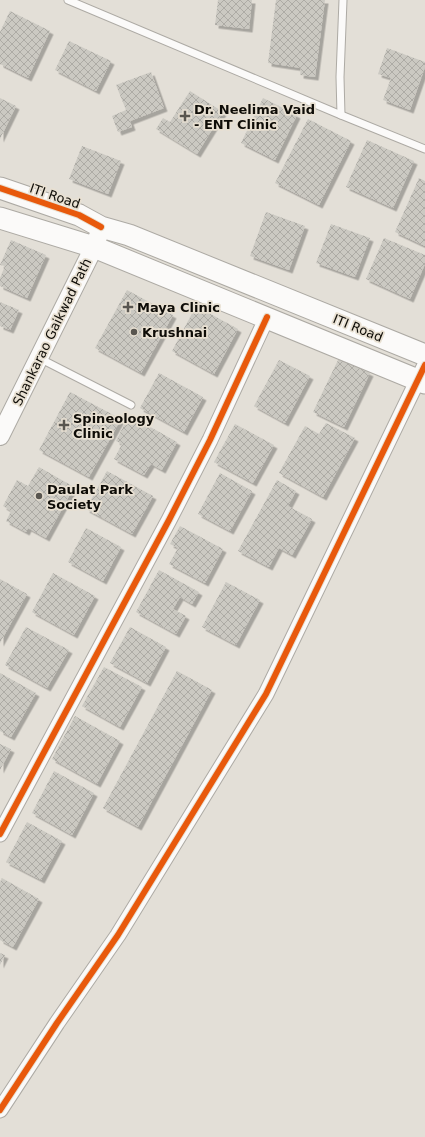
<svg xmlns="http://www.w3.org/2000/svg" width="425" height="1137" font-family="'DejaVu Sans',sans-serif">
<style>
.building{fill:url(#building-cross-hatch);filter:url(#shadow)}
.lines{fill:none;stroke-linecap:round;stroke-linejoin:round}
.service-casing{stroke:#adaaa4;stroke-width:9}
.minor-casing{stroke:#adaaa4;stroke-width:17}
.tertiary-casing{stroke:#adaaa4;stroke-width:20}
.secondary-casing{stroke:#adaaa4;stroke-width:23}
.service{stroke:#fbfaf9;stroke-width:7}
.minor{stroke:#fbfaf9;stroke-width:15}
.tertiary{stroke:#fbfaf9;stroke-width:18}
.secondary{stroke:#fbfaf9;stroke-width:21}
.cycleway-casing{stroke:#e8e0d2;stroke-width:8}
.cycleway{stroke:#e8590c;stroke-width:6}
.poi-dot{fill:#595650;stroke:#e8e0d2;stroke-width:1.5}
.labels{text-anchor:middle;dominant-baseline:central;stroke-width:3.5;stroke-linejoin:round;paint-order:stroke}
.poi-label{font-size:13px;font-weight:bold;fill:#0e0c07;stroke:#e8e0d2;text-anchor:start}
.street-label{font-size:13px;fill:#0e0c07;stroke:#e8e0d2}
</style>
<defs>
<pattern id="building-cross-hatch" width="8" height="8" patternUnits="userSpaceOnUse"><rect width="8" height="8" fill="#cbc9c2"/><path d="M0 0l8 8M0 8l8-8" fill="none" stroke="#adaba5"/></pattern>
<filter id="shadow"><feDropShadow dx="3.5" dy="3.5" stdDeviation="0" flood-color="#0004"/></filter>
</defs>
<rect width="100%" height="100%" fill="#e3dfd7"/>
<!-- building -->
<g class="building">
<polygon points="218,0 252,0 249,29 215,25"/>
<polygon points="276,0 325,0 315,77 300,75 301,68 268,63"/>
<polygon points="10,11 50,31 28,78 0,64 0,32"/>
<polygon points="69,41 111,61 96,91 55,70"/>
<polygon points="387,48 425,62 425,67 410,110 383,100 391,78 378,74"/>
<polygon points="151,72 164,108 130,121 132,127 118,132 112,116 126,110 116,85"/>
<polygon points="190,91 223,112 197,154 156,129 163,118 170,122"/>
<polygon points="0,98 16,106 0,139"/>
<polygon points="263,98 297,115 275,160 241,143"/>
<polygon points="308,119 351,141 319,205 275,183"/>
<polygon points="367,140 414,161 393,208 346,187"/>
<polygon points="82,146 121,161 108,194 69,179"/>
<polygon points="419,178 425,181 425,246 395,232"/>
<polygon points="266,212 305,226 289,270 250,256"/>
<polygon points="331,224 370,238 355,277 316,263"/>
<polygon points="384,238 425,255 425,264 410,299 366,279"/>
<polygon points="11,240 46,255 27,298 0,286 0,278 5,266 0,265"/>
<polygon points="127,290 173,315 141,373 95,348"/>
<polygon points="0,302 19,310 10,330 0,326"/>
<polygon points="196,306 238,329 214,374 172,351"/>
<polygon points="339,358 370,373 344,427 313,412"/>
<polygon points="279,360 310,376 285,423 254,406"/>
<polygon points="159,373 203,397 184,432 140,408"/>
<polygon points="70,392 121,419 89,477 39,450"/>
<polygon points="129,415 177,442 162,470 151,464 144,475 114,459 122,444 116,441"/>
<polygon points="326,423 355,438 323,497 279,473 305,426 319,434"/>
<polygon points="235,424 274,445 253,483 214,462"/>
<polygon points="39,467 74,487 46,538 28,528 26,532 6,521 11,511 3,506 17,480 28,486"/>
<polygon points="107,471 153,496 132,534 86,509"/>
<polygon points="220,473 252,491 230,531 198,514"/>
<polygon points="277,480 296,491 288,506 312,519 292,555 279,548 269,567 238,551"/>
<polygon points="180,526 223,549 205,583 169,564 178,548 170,544"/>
<polygon points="86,528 121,547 103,581 68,562"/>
<polygon points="159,570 199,592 192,604 180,597 173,609 186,616 176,634 136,612"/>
<polygon points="53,573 95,596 74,635 32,612"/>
<polygon points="0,579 27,594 0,643"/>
<polygon points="226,582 260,600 236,645 202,627"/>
<polygon points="26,627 69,650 47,688 5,665"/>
<polygon points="130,627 166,647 147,683 110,663"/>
<polygon points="104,667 142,687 120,727 82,706"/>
<polygon points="177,671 212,690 138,827 103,808"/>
<polygon points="0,673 36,693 11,737 0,731"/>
<polygon points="75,716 120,741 97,784 52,759"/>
<polygon points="0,744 11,749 0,770"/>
<polygon points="54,771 94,793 72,835 32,813"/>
<polygon points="27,822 62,841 41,880 6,862"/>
<polygon points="2,878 39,899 13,947 0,940 0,882"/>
<polygon points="0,953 5,955 0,965"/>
</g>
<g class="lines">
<!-- service casing -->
<g class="service-casing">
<g id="service">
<polyline points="68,0 341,115 425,149"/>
<polyline points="341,115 340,77 343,0"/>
<polyline points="39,358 131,405"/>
</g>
</g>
<!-- minor casing -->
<g class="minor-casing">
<g id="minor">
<polyline points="0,834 169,520 210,440 267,317"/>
<polyline points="0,1110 57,1023 118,935 266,694 425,365"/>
</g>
</g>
<!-- tertiary casing -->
<g class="tertiary-casing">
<polyline id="tertiary" points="0,436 94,247 99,234"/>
</g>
<!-- secondary casing -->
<g class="secondary-casing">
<g id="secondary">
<polyline points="0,188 79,215 101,227 129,235 425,355"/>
<polyline points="0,218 94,247 425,383"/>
</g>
</g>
<!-- service -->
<use href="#service" class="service"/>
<!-- minor -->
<use href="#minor" class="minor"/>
<!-- tertiary -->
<use href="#tertiary" class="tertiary"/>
<!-- secondary -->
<use href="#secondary" class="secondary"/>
<!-- cycleway casing -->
<g class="cycleway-casing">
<g id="cycleway">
<polyline points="0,188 79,215 101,227"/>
<polyline points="0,834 169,520 210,440 267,317"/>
<polyline points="0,1110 57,1023 118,935 266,694 425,365"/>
</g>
</g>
<!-- cycleway -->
<use href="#cycleway" class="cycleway"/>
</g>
<!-- markers -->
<g class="poi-dot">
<path d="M183 110h4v4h4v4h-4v4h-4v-4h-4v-4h4z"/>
<path d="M126 301h4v4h4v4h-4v4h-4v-4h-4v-4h4z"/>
<circle cx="134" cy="332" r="4"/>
<path d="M62 419h4v4h4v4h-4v4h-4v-4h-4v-4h4z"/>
<circle cx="39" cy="496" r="4"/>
</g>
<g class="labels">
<!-- poi labels -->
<g class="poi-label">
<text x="194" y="109">Dr. Neelima Vaid<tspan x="194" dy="15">- ENT Clinic</tspan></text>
<text x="137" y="307">Maya Clinic</text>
<text x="142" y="332">Krushnai</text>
<text x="73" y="418">Spineology<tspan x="73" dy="15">Clinic</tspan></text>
<text x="47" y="489">Daulat Park<tspan x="47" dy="15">Society</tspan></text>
</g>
<!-- street labels -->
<g class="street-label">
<text transform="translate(55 196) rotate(19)">ITI Road</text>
<text transform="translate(358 328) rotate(22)">ITI Road</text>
<text transform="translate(52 332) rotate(-64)">Shankarao Gaikwad Path</text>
</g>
</g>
</svg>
